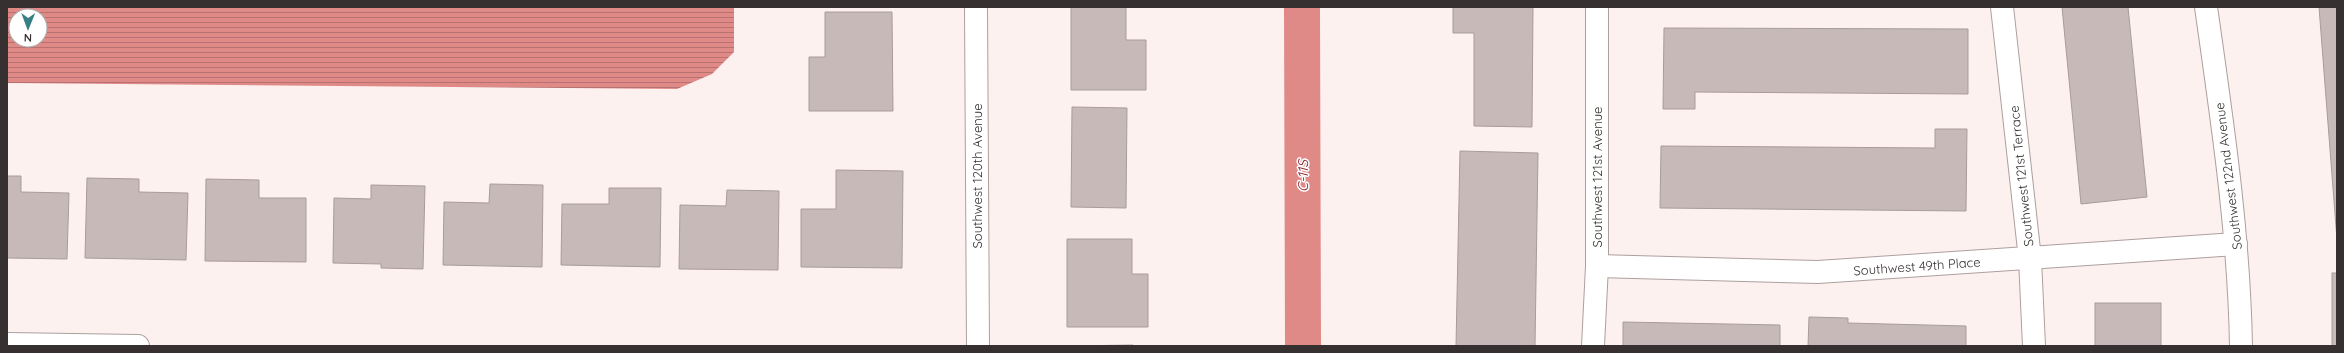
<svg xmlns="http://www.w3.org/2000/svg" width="2344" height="353" font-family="Quicksand,sans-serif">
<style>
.water{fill:url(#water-rules);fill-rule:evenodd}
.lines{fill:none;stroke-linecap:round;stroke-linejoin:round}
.canal{stroke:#e08a88;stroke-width:36}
.building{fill:#c7b9b8;stroke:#a99b9a}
.minor-casing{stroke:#ad9f9e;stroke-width:24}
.minor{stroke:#fff;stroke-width:22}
.labels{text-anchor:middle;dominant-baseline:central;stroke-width:3;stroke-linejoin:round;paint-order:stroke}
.street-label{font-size:13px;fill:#363130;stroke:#fff}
.water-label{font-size:14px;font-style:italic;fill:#862029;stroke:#fff}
</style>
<defs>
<pattern id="water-rules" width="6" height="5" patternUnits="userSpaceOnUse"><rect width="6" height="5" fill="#e08a88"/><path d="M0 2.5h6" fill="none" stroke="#b67170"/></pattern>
</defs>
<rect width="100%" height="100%" fill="#fdf1f0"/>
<!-- water -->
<path class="water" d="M7,7H734V52L712,74L677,89L7,83ZM16,16H40V40H16Z"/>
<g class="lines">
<!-- canal -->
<polyline class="canal" points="1302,7 1303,346"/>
</g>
<!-- building -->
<g class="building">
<polygon points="1071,7 1126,7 1126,40 1146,40 1146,90 1071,90"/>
<polygon points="1453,7 1533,7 1532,127 1474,126 1474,33 1453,33"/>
<polygon points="2062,7 2128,7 2147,197 2081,204"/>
<polygon points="2319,7 2337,7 2337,240"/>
<polygon points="825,12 892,12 893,111 809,111 809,57 825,57"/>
<polygon points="1664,28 1968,29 1968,94 1695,92 1695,109 1663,109"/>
<polygon points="1072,107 1127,108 1126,208 1071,207"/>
<polygon points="1935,129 1967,129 1966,211 1660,208 1661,146 1935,148"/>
<polygon points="1460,151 1538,153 1535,346 1456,346"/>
<polygon points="836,170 903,171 902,268 801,267 801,209 836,209"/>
<polygon points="7,176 21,176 21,192 69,193 67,259 7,258"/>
<polygon points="87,178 139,179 139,192 188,193 186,260 85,258"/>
<polygon points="206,179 259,180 259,198 306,198 306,262 205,261"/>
<polygon points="490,184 543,185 542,267 443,265 444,202 489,203"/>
<polygon points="371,185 425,186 423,269 381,268 381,264 333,263 334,198 371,199"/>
<polygon points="609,188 661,188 660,267 561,265 562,204 609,204"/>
<polygon points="727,190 779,191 778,270 679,269 680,205 726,206"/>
<polygon points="1067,239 1132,239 1132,274 1148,274 1148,327 1067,327"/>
<rect x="2332" y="273" width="5" height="73"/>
<rect x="2095" y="303" width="66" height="43"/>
<polygon points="1809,317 1848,318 1848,323 1966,326 1966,346 1808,346"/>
<polygon points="1623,322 1780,325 1780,346 1623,346"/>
<polygon points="1133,345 1133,346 1069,346"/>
</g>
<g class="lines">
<!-- minor casing -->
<g class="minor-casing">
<g id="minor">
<polyline points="976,7 978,346"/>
<polyline points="2002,7 2030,259 2034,346"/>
<path d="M2206,7C2222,120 2239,232 2241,346"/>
<polyline points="1597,266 1818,272 2236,244"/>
<polyline points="7,344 138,346"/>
<polyline points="1593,346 1597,266 1597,7"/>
</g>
</g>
<!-- minor -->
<use href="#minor" class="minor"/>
</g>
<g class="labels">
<!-- street labels -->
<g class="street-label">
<text transform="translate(977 176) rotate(-90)">Southwest 120th Avenue</text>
<text transform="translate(2021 176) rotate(-96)">Southwest 121st Terrace</text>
<text transform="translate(2228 176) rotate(-97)">Southwest 122nd Avenue</text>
<text transform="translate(1597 177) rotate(-90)">Southwest 121st Avenue</text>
<text transform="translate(1917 266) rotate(-4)">Southwest 49th Place</text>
</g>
<!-- water labels -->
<g class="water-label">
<text transform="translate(1303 176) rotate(-90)">C-11S</text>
</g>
</g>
<!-- border -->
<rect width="2344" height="353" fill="none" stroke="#363130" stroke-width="16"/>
<!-- north arrow -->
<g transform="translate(28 28) rotate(181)"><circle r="19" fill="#ffffff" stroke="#afadac"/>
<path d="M0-3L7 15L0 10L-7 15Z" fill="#377f84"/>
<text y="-6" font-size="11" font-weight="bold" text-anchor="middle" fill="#363130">N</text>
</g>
</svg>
